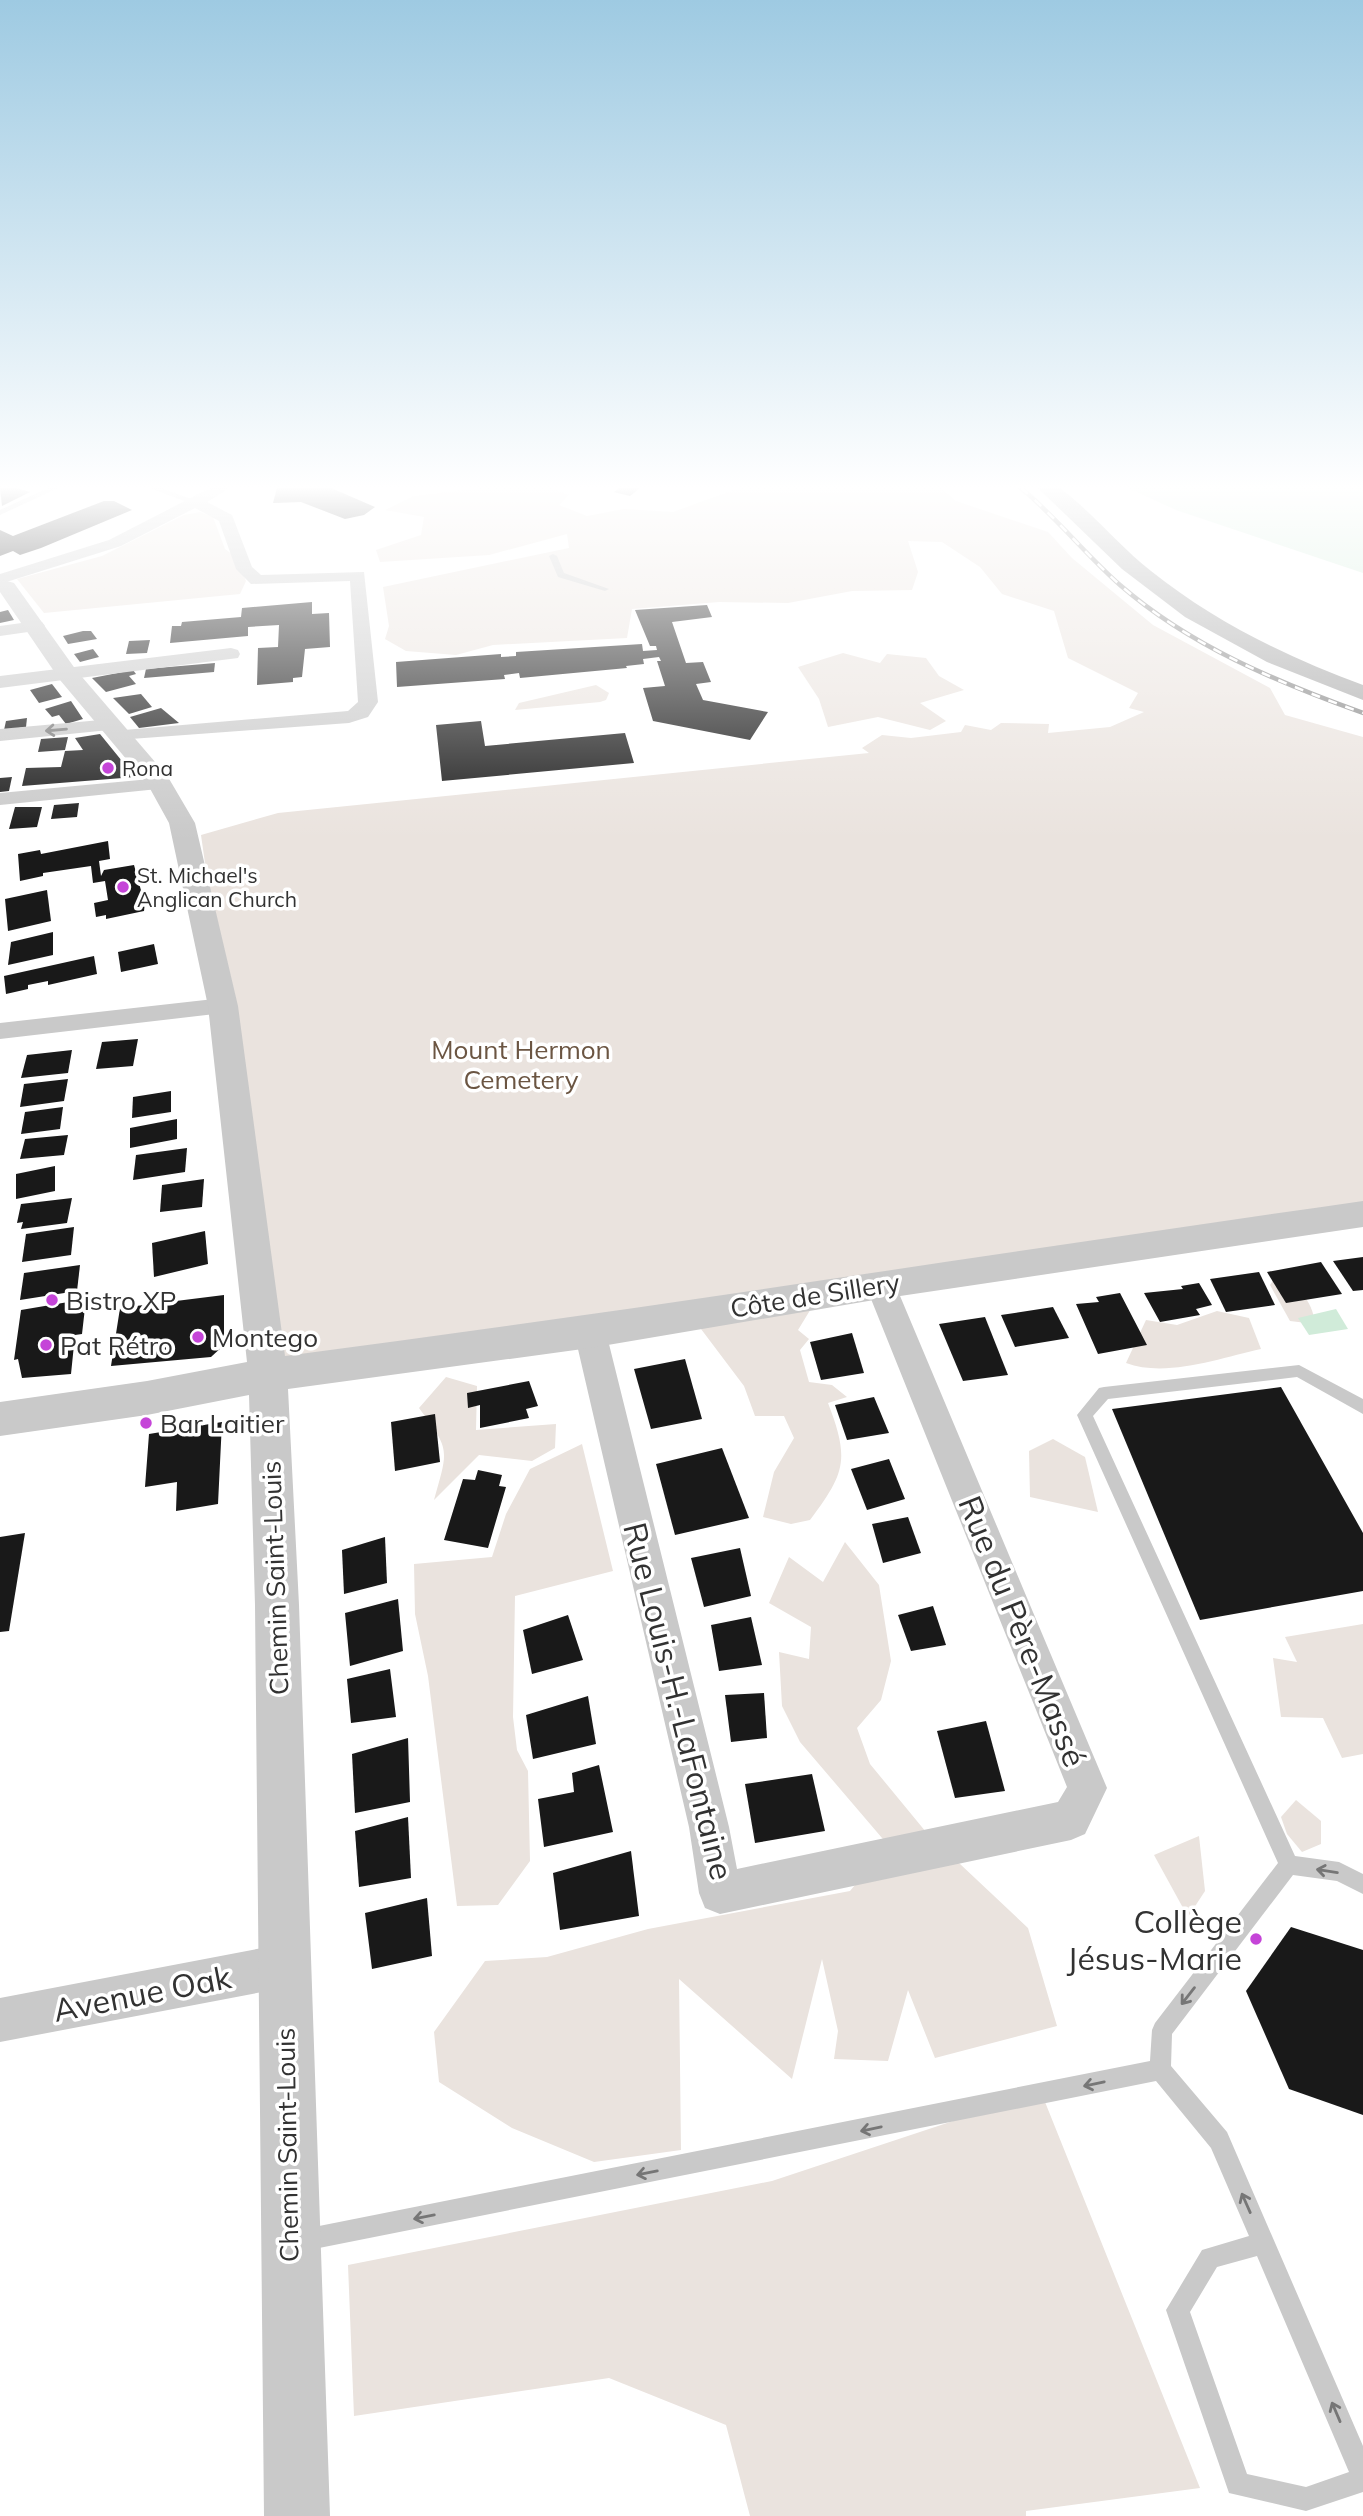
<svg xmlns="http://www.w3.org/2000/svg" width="1363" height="2516" font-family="Mulish,sans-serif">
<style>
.green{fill:#eae3de}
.water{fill:#d0ebd9}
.building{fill:#191919}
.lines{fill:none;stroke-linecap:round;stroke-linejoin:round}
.service{fill:#c9c9c9;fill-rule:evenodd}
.minor{fill:#c9c9c9;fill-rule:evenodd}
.tertiary{fill:#c9c9c9;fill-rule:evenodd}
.primary{fill:#aaa;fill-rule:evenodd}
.rail-casing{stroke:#878787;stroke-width:4.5}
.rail{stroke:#fff;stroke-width:2.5;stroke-dasharray:9;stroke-linecap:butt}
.oneway{stroke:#767676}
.poi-dot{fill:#c545d8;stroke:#fff;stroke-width:2.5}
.labels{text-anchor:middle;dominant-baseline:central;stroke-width:7;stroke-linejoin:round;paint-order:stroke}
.far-poi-label{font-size:21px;fill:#323232;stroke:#fff;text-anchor:start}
.park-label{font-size:26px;fill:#6b5542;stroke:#fff}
.street-label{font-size:26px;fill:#323232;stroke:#fff}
.poi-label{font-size:26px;fill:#323232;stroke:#fff;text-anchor:start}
.near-street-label{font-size:32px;fill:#323232;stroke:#fff}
.near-poi-label{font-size:32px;fill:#323232;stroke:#fff;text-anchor:end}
</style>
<rect width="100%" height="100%" fill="#fff"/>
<!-- green -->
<g class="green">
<path d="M480,488H551L569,495L559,505L587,516L624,509L673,512L739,488H941L956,501L1048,532L1072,558L1153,625L1270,688L1285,715L1363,737V1213L820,1294L798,1330L809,1339L800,1350L809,1382L832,1385L847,1397L828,1403C850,1460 845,1473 810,1520L791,1524L763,1517L774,1472L794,1438L784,1416H755L744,1386L698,1325L268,1375L237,1004L207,877L201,835L278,813L869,753L862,748L882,735L911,738L961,732L965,725L991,730L1001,723L1049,724L1048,733L1110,727L1144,712L1129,708L1138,693L1068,658L1054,611L1002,594L980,567L942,542L908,541L918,572L912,590L852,591L788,603L719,602L632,609L627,638L493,645L456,655L406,651L385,639L389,626L383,587L569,548L567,534L489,555L380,562L376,550L421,535L424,517L385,510L414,496Z"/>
<polygon points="200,512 213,517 225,549 236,557 246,581 240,594 44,613 17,579 102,556 184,515"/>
<polygon points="843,653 880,663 887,654 926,658 939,676 964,690 920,703 946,721 930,730 878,717 828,727 819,699 798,667"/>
<polygon points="596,685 609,693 606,700 600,702 515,710 519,703"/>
<path d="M1276,1276C1298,1288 1312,1298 1315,1324L1290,1321L1270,1285Z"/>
<path d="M1217,1311L1249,1318L1261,1349C1220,1358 1166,1378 1126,1363L1146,1320L1177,1325Z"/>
<path d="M446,1377L477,1386L476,1430L556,1424L555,1448L532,1461L479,1455L434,1500C448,1449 451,1451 419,1408Z"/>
<polygon points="1053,1439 1085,1457 1098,1512 1030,1497 1029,1451"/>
<polygon points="582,1444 613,1571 515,1596 513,1717 517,1750 528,1771 530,1861 498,1905 457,1906 428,1676 415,1614 414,1564 492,1557 506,1514 530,1469"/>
<polygon points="845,1542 879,1585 891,1661 881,1700 857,1728 870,1764 926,1832 1028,1928 1057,2026 935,2058 908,1990 888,2061 834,2059 838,2031 822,1959 792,2079 679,1979 681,2150 594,2162 512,2128 439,2082 434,2032 485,1961 547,1957 648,1929 850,1891 888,1845 800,1742 782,1706 779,1652 809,1659 811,1627 769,1603 789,1557 823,1582"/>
<polygon points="1363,1624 1363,1754 1342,1758 1323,1718 1281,1717 1273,1658 1297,1662 1285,1637"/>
<polygon points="1296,1800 1321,1821 1321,1844 1302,1852 1287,1834 1281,1817"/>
<polygon points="1199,1836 1205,1891 1188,1917 1154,1855"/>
<polygon points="1041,2092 1200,2488 1026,2511 1026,2516 750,2516 726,2425 609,2378 354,2416 348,2265 772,2181"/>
</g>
<!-- water -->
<g class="water">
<polygon points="1128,488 1363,488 1363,573 1176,510"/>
<polygon points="1336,1309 1348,1329 1309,1335 1298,1318"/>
</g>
<!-- building -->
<g class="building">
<polygon points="0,488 16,488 30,492 2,506"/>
<polygon points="277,488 331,488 375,507 364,515 345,519 301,502 273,503"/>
<polygon points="619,488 640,488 630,496 614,492"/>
<polygon points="104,501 114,501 132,510 41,548 20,555 13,551 0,556 0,530 13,536"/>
<polygon points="312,602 312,614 329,613 330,647 305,649 302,677 293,678 293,682 257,685 258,648 278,647 279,625 248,627 248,636 170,643 172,626 181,626 182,622 241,617 242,608"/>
<polygon points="707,605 712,617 672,622 686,663 703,662 711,682 696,684 703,700 768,712 750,740 653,721 643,688 665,686 657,661 661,661 659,657 643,659 644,664 626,666 627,668 520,678 519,673 504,675 505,679 397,687 396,662 501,654 501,657 516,656 516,652 642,644 643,651 657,650 656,646 650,646 635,610"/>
<polygon points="8,610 14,620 0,623 0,612"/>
<polygon points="83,631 91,631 97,639 68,644 63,636"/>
<polygon points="150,640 147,653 126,654 129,641"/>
<polygon points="93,649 99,657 80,662 74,654"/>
<polygon points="215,663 214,672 144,678 146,669"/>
<polygon points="133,670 136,674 129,676 136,684 106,692 92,678"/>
<polygon points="52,684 62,697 39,703 30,690"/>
<polygon points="141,694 152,707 129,714 113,698"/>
<polygon points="71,701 83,719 66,724 59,715 52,717 45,709"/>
<polygon points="161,708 179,723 139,728 130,717"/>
<polygon points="27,718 26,727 4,730 6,721"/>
<polygon points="481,721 485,746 625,733 634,763 442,781 436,725"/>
<polygon points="100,734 135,777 22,786 26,768 61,767 65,751 83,750 75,738"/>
<polygon points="68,737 65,750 38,752 41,739"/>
<polygon points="12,777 9,791 0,792 0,778"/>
<polygon points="79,803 77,817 51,819 54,805"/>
<polygon points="15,807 42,807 37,827 9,829"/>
<polygon points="108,841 110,859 99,861 101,876 104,870 134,865 142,894 146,893 144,911 106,919 106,915 96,917 94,903 108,900 105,881 93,883 91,866 43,873 43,876 20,881 18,854 40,850 41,854"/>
<polygon points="47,890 51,921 8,931 5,899"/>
<polygon points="53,932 53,955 8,965 11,942"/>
<polygon points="154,944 158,964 121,972 118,952"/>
<polygon points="94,956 97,974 48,985 48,981 28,985 28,989 6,994 4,976"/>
<polygon points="138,1039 133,1066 96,1069 102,1042"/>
<polygon points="72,1050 68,1073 21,1078 27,1055"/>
<polygon points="68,1079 64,1101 20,1107 24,1084"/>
<polygon points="171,1091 171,1112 132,1118 133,1097"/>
<polygon points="63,1107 60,1129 21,1134 25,1112"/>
<polygon points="177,1119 177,1139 130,1148 130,1128"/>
<polygon points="68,1135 64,1155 20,1159 25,1139"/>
<polygon points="187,1148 185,1172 133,1180 136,1155"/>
<polygon points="55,1166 55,1191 16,1199 16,1174"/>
<polygon points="204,1179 202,1207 160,1212 162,1185"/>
<polygon points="72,1198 67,1223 21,1229 23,1222 17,1223 21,1204"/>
<polygon points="74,1227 71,1255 22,1262 26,1234"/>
<polygon points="205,1231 208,1264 154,1277 152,1243"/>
<polygon points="1363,1257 1363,1290 1353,1291 1333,1261"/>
<polygon points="1321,1262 1342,1294 1286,1303 1267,1272"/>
<polygon points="80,1265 77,1291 20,1300 24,1273"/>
<polygon points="1259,1272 1275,1305 1226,1312 1210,1279"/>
<polygon points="1199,1283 1212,1305 1196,1309 1200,1315 1160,1322 1144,1293 1183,1289 1181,1286"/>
<polygon points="1120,1293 1147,1345 1098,1354 1076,1304 1099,1302 1096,1297"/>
<polygon points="224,1295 224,1345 211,1357 111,1366 120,1308"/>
<polygon points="86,1299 82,1334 75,1335 71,1374 22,1378 18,1359 14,1360 21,1310"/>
<polygon points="1053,1307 1069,1338 1015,1347 1001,1315"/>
<polygon points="985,1317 1008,1375 963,1381 939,1324"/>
<polygon points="852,1333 864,1373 821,1380 810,1342"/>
<polygon points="685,1359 702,1419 651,1429 634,1369"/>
<polygon points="529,1381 538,1406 526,1409 529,1418 480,1428 480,1405 468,1408 467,1393"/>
<polygon points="1281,1387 1363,1533 1363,1591 1200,1620 1112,1409"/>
<polygon points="874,1397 889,1433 847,1440 835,1405"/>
<polygon points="435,1414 440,1462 395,1471 391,1422"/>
<polygon points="222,1422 218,1504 176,1511 177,1482 145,1487 149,1434"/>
<polygon points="722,1448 749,1518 675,1535 656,1464"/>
<polygon points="889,1459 905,1499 867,1510 851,1469"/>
<polygon points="478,1470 502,1475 499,1486 506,1487 488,1548 444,1540 463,1479 475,1480"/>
<polygon points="908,1517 921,1553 883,1563 872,1524"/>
<polygon points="25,1533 9,1631 0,1632 0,1537"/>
<polygon points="385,1537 387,1583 344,1594 342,1550"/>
<polygon points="740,1548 751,1596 704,1607 691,1558"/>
<polygon points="398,1599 403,1651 350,1666 345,1613"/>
<polygon points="933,1606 946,1645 911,1651 898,1615"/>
<polygon points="568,1615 583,1660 532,1674 523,1630"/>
<polygon points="751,1617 762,1665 719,1671 711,1625"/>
<polygon points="390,1669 396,1717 351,1723 347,1679"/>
<polygon points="764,1693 767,1738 731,1742 725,1695"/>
<polygon points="588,1696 596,1744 533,1759 526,1715"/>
<polygon points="986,1721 1005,1791 955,1798 937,1731"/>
<polygon points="408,1738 410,1802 355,1813 352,1754"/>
<polygon points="599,1765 613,1832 544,1847 538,1799 574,1792 572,1773"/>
<polygon points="812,1774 825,1831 755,1843 745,1784"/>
<polygon points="408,1817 411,1878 359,1887 355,1831"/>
<polygon points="631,1851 639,1916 560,1930 553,1873"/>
<polygon points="427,1898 432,1956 372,1969 365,1913"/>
<polygon points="1291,1927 1363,1950 1363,2115 1289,2089 1246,1991"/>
</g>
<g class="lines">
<!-- service -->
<g class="service">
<polygon points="48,488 58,488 0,515 0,510"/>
<polygon points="149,488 161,488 200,502 193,504"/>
<polygon points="553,554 557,556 564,573 609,589 605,591 558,577 549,556"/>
<path d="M1299,1365L1363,1399V1414L1297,1377L1108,1399L1093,1416L1295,1856L1339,1862L1363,1874V1894L1337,1881L1293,1875L1172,2034L1171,2066L1227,2132L1363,2446V2492L1306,2511L1229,2493L1166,2310L1202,2250L1249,2236L1211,2148L1156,2081L304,2251L296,2248L293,2240L296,2232L304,2229L1150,2061L1152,2030L1155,2023L1278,1863L1077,1415L1099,1388L1104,1387ZM1257,2256L1349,2472L1306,2487L1247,2474L1190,2312L1217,2267Z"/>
</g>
<!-- minor -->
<g class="minor">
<polygon points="210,488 230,488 207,502 232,515 252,567 261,575 364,572 378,702 368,717 349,723 117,740 114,736 117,732 124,730 348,711 358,702 350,581 251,584 236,569 219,521 195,508 121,546 0,584 0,574 109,540"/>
<polygon points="36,621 42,622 45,626 42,630 0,636 0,626"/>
<polygon points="231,648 238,650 240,654 238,658 0,688 0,676"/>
<polygon points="112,719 119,721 122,725 119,729 0,741 0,729"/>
<polygon points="161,778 171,784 168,788 0,805 0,793"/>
<polygon points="223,998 232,1000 236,1006 232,1012 0,1039 0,1023"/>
<polygon points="880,1272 891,1276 895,1284 1107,1788 1085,1834 1071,1840 720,1914 705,1908 699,1893 689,1827 574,1332 579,1323 590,1319 601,1323 606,1332 729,1827 737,1869 1058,1802 1067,1787 865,1284 869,1276"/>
<polygon points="283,1944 298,1951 305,1966 298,1981 283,1988 0,2042 0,1998"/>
</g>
<!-- tertiary -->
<path class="tertiary" d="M0,579L14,583L76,670L168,777L195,823L238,1006L285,1356C645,1309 1004,1252 1363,1201V1227L880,1299L590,1348L288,1389L299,1605L330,2516H264L255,1605L249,1395L147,1415L0,1436V1402L147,1381L247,1362L208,1006L169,823L148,785L60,680L0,592Z"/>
<!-- primary -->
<path class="primary" d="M1038,488H1060C1093,513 1119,546 1151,571C1215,622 1287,657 1363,685V700L1267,662L1185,617L1122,569Z"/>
<!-- rail casing -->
<g class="rail-casing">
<path id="rail" d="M1021,488C1057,518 1085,554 1120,585C1190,646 1277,682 1363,713"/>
</g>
<!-- rail -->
<use href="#rail" class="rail"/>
</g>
<!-- one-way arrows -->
<defs><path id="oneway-shaft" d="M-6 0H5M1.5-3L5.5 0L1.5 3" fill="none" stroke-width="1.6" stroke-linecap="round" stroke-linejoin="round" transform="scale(1.75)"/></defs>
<g class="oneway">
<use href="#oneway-shaft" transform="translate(56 730) rotate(175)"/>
<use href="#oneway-shaft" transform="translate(1327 1871) rotate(-171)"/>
<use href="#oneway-shaft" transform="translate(1188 1996) rotate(128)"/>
<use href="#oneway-shaft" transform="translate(1094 2084) rotate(168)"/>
<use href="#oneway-shaft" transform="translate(871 2129) rotate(168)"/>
<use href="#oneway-shaft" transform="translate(647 2173) rotate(169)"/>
<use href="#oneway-shaft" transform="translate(1246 2203) rotate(-114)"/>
<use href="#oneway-shaft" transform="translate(424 2217) rotate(169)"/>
<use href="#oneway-shaft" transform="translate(1336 2412) rotate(-113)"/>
</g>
<!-- sky -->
<linearGradient id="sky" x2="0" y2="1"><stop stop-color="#9ecae2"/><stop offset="0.58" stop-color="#fff"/><stop offset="1" stop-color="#fff" stop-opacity="0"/></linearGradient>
<rect width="1363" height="840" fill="url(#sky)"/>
<!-- markers -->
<g class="poi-dot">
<circle cx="108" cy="768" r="7"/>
<circle cx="123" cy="887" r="7"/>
<circle cx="52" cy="1300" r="7"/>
<circle cx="198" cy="1337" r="7"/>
<circle cx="46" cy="1345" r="7"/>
<circle cx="146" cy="1423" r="7"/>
<circle cx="1256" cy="1939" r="7"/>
</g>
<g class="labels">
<!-- far-poi labels -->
<g class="far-poi-label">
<text x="122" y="768">Rona</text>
<text x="137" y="875">St. Michael's<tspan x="137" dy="24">Anglican Church</tspan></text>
</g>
<!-- park labels -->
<g class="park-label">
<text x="521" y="1049">Mount Hermon<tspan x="521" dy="30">Cemetery</tspan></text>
</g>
<!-- street labels -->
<g class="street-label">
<text transform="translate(815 1295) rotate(-9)">Côte de Sillery</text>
<text transform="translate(275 1578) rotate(-92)">Chemin Saint-Louis</text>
<text transform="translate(287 2145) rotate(-91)">Chemin Saint-Louis</text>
</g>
<!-- poi labels -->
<g class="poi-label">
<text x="66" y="1300">Bistro XP</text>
<text x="212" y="1337">Montego</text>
<text x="60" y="1345">Pat Rétro</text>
<text x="160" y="1423">Bar Laitier</text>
</g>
<!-- near-street labels -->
<g class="near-street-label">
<text transform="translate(1023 1631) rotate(68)">Rue du Père-Massé</text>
<text transform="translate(679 1701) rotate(76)">Rue Louis-H.-LaFontaine</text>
<text transform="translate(142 1993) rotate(-11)">Avenue Oak</text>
</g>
<!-- near-poi labels -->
<g class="near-poi-label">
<text x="1242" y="1921">Collège<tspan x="1242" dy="37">Jésus-Marie</tspan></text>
</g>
</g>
</svg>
